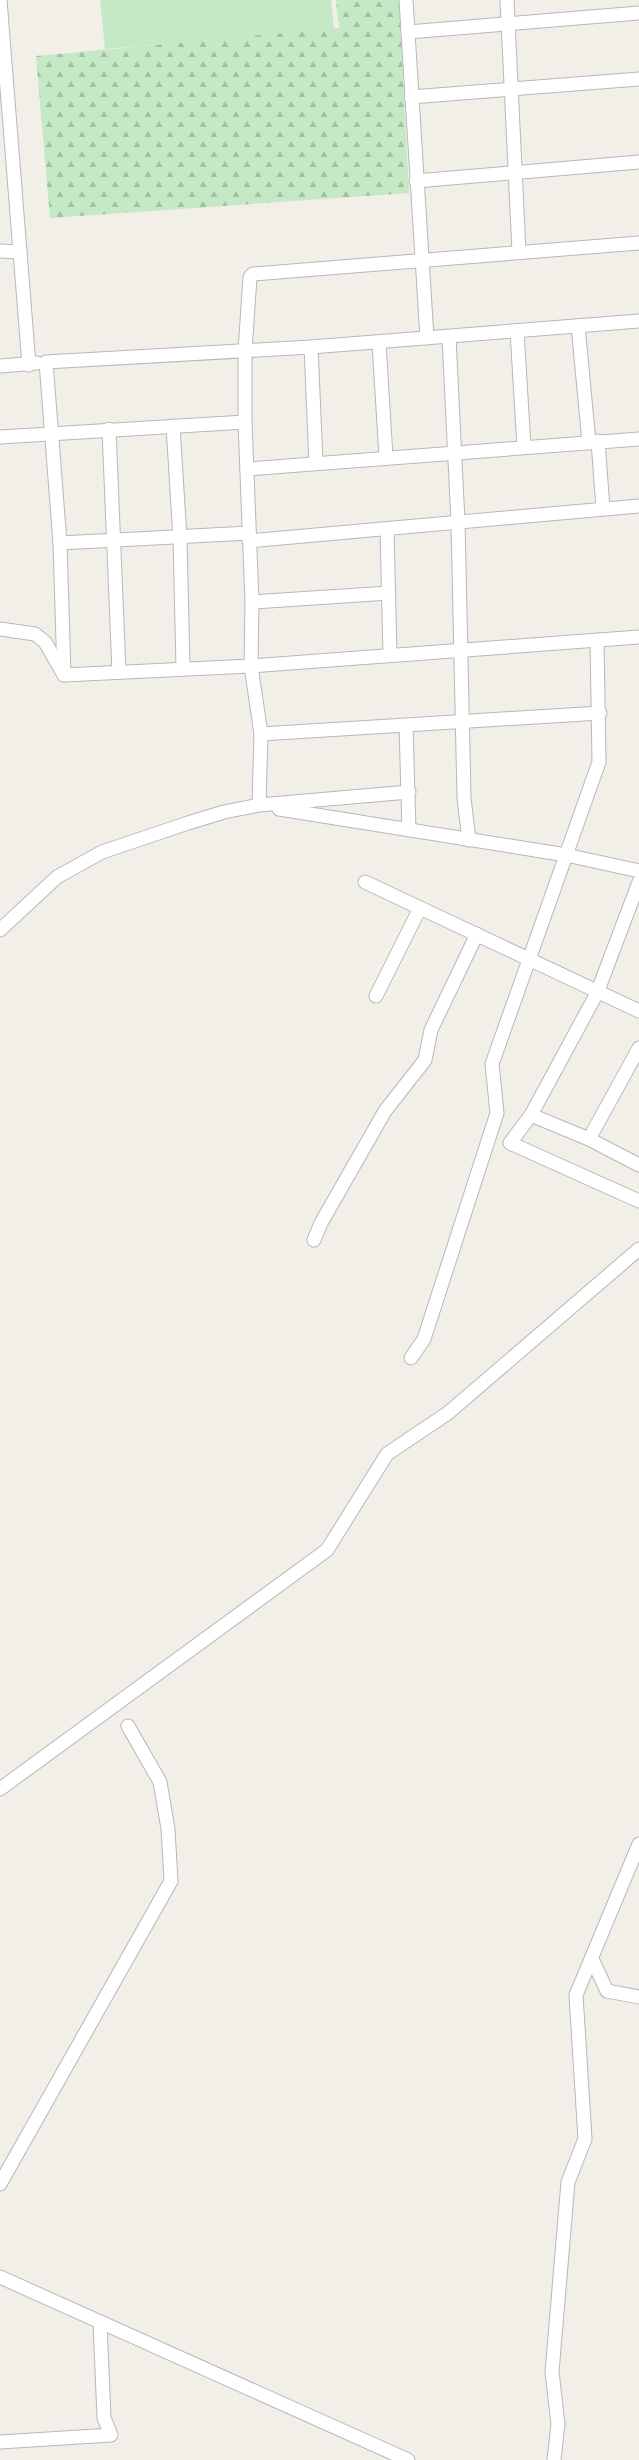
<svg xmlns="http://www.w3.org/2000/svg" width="639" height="2460" font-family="Montserrat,sans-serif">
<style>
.grass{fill:#c5e8c5}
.forest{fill:url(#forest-firs)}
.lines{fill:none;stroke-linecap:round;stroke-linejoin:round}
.minor-casing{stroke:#b5b8bc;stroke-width:15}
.minor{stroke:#fff;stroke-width:13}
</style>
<defs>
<pattern id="forest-firs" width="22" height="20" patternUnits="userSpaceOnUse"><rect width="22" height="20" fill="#c5e8c5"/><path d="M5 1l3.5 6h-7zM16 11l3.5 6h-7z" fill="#a3c0a4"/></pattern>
</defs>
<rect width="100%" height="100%" fill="#f1efe8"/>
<!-- grass -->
<polygon class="grass" points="100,0 331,0 334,30 105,49"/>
<!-- forest -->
<polygon class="forest" points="336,0 399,0 409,193 50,218 36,56 339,28"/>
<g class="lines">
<!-- minor casing -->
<g class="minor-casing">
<g id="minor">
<polyline points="0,0 29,365"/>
<polyline points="406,0 427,338"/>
<polyline points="507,0 519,252"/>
<polyline points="408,32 639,13"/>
<polyline points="411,97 639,79"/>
<polyline points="416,181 639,162"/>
<polyline points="0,251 20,252"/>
<polyline points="578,326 589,442"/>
<polyline points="517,331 524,447"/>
<polyline points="449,337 458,522 464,798 469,840"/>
<polyline points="379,343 386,457"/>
<polyline points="311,347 316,463"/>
<polyline points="0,366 37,363"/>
<polyline points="173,426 180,538 183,668"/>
<polyline points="109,429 119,672"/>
<polyline points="0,437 245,422"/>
<polyline points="598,441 603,509"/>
<polyline points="247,469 639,439"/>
<polyline points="387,529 390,655"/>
<polyline points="249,541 639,506"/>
<polyline points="60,543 249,533"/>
<polyline points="252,602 389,593"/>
<polyline points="0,629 35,634 45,642 64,675 251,666 639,637"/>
<polyline points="64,675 60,543 46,362 311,347 639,321"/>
<polyline points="406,726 409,830"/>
<polyline points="261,734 600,713"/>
<polyline points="259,805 261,734 251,666 252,602 245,422 245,351 250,277 253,274 639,243"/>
<polyline points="279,809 566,855 639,871"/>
<polyline points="365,882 639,1011"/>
<polyline points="639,882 597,993 531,1115 510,1143 639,1201"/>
<polyline points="0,930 57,877 102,852 188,823 224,812 259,805 409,792"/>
<polyline points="376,996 420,908"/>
<polyline points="531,1115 589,1139 639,1165"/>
<polyline points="589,1139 639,1048"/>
<polyline points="314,1240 321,1223 385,1111 425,1060 431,1030 477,934"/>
<polyline points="411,1358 424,1339 497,1113 492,1064 599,762 597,640"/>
<polyline points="0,1789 327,1550 387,1454 448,1413 639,1249"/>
<polyline points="592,1959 607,1991 639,1997"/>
<polyline points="0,2184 171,1881 168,1829 160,1782 128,1726"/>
<polyline points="0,2277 408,2460"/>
<polyline points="0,2442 111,2435 104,2418 100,2322"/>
<polyline points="554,2460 558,2424 552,2372 568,2182 585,2139 576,1995 639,1844"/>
</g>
</g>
<!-- minor -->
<use href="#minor" class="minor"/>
</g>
</svg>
